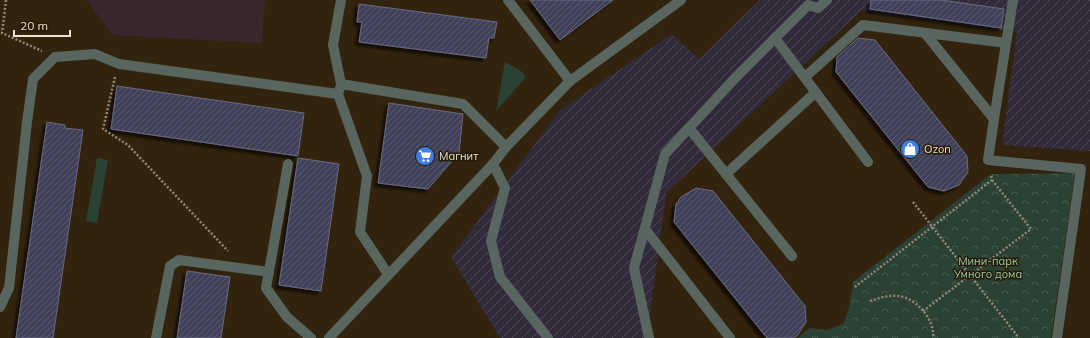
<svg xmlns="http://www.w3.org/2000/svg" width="1090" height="338" font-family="Mulish,sans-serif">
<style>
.industrial{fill:url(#industrial-furrows)}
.education{fill:#3a272e}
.grass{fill:#2a4133}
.forest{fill:url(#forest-crowns)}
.building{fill:url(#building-hatch);stroke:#696a84;filter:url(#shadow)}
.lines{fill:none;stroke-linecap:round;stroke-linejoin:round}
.path{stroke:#938877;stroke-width:2.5;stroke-dasharray:2 2;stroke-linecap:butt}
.service{stroke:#596660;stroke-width:10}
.minor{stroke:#596660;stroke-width:10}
.labels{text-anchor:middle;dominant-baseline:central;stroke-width:3;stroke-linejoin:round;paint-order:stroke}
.poi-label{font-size:11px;fill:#ede4d7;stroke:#271a04;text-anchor:start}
.park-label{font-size:11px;fill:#96ceac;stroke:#271a04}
</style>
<defs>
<pattern id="industrial-furrows" width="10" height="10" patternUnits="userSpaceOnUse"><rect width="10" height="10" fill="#312a3a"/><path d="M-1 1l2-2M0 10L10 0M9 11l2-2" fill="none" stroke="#4f4956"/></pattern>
<pattern id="forest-crowns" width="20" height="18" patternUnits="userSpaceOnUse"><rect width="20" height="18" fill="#2a4133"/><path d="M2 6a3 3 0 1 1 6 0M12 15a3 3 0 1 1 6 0" fill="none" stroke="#495c50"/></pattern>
<pattern id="building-hatch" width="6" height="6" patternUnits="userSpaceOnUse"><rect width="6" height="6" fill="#414159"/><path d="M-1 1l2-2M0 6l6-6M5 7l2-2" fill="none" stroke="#5d5c70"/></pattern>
<filter id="shadow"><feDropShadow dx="-3.5" dy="3.5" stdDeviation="1" flood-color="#0009"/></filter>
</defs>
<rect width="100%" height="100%" fill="#31230d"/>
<!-- industrial -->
<polygon class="industrial" points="760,0 1090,0 1090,151 1002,145 1017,32 862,10 666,193 647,338 500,338 451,257 560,110 672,34 699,59"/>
<!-- education -->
<polygon class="education" points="87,0 265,0 262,43 112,35"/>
<!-- grass -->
<g class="grass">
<polygon points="505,62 521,71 526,77 496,111"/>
<polygon points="97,158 108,160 97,223 86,221"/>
</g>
<!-- forest -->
<polygon class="forest" points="1075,173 1051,338 797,338 810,328 827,330 843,324 849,309 853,282 991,174"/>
<!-- building -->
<g class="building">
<polygon points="530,0 613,0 560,40"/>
<polygon points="871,0 941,0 1004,9 1001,28 870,9"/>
<polygon points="359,4 497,22 494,38 489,38 486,58 359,42 362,22 357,22"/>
<polygon points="858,38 875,40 967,156 968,172 959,185 944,191 928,187 836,72 837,57"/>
<polygon points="117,86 304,113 298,156 111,129"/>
<polygon points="389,103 463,114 459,153 428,189 378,183"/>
<polygon points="47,122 65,125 65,128 83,130 53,338 16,338"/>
<polygon points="298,158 339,164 321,291 279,285"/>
<polygon points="696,188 713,191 805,306 806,322 797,336 792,338 767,338 674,222 676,204 681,197"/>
<polygon points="187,271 230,277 221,338 177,338"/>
</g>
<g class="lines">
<!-- path -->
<g class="path">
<polyline points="6,0 2,33 42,51"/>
<polyline points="115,77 103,129 128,145 228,251"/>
<polyline points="913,202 1019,338"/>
<polyline points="855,287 992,180 991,175"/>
<path d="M870,301C879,298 888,295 898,296C916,298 935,319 933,338"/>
<polyline points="923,311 1031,229 992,180"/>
</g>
<!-- service -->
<g class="service">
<polyline points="341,0 333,45 341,84 463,104 506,147"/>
<polyline points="508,0 570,81"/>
<polyline points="925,33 994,119 1013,0"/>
<polyline points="775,38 868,162"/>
<polyline points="805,77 863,25 1006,43"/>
<polyline points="340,88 338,94 367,176 360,232 388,274"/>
<polyline points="994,119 988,160 1081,169 1057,338"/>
<polyline points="689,128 792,256"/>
<polyline points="288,164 266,288 287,317 311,338"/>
<polyline points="493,164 505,188 491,241 500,277 548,338"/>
<polyline points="726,174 816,92"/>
<polyline points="645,229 730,338"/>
<polyline points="0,307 9,288 27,122 33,79 55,57 95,54 119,64 338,94"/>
<polyline points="156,338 170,266 179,260 269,272"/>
<polyline points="649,338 634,268 665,154 737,76 808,5 818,8 827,0"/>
</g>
<!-- minor -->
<polyline class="minor" points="329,338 493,164 506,147 570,81 681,0"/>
</g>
<!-- icons -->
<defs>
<g id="shop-disc" transform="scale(1)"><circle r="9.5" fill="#3f7fe0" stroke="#271a04"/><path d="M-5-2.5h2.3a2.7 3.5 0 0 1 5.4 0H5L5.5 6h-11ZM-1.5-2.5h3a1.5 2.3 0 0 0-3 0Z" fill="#fff"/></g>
<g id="supermarket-disc" transform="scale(1)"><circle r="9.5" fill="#3f7fe0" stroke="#271a04"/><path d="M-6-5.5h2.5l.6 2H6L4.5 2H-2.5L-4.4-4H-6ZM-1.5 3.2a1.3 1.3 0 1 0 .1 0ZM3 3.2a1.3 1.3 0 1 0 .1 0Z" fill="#fff"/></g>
</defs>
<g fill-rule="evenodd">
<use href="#shop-disc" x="910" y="149"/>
<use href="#supermarket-disc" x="425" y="156"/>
</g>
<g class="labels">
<!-- poi labels -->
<g class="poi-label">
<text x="924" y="149">Ozon</text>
<text x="439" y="156">Магнит</text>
</g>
<!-- park labels -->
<g class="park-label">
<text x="988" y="261">Мини-парк<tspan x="988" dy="13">Умного дома</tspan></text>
</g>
</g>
<!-- scale -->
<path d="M14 30v6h56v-6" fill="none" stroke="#ede4d7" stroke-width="2"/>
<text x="20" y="30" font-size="12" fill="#ede4d7" stroke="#271a04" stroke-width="3" paint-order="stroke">20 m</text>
</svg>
